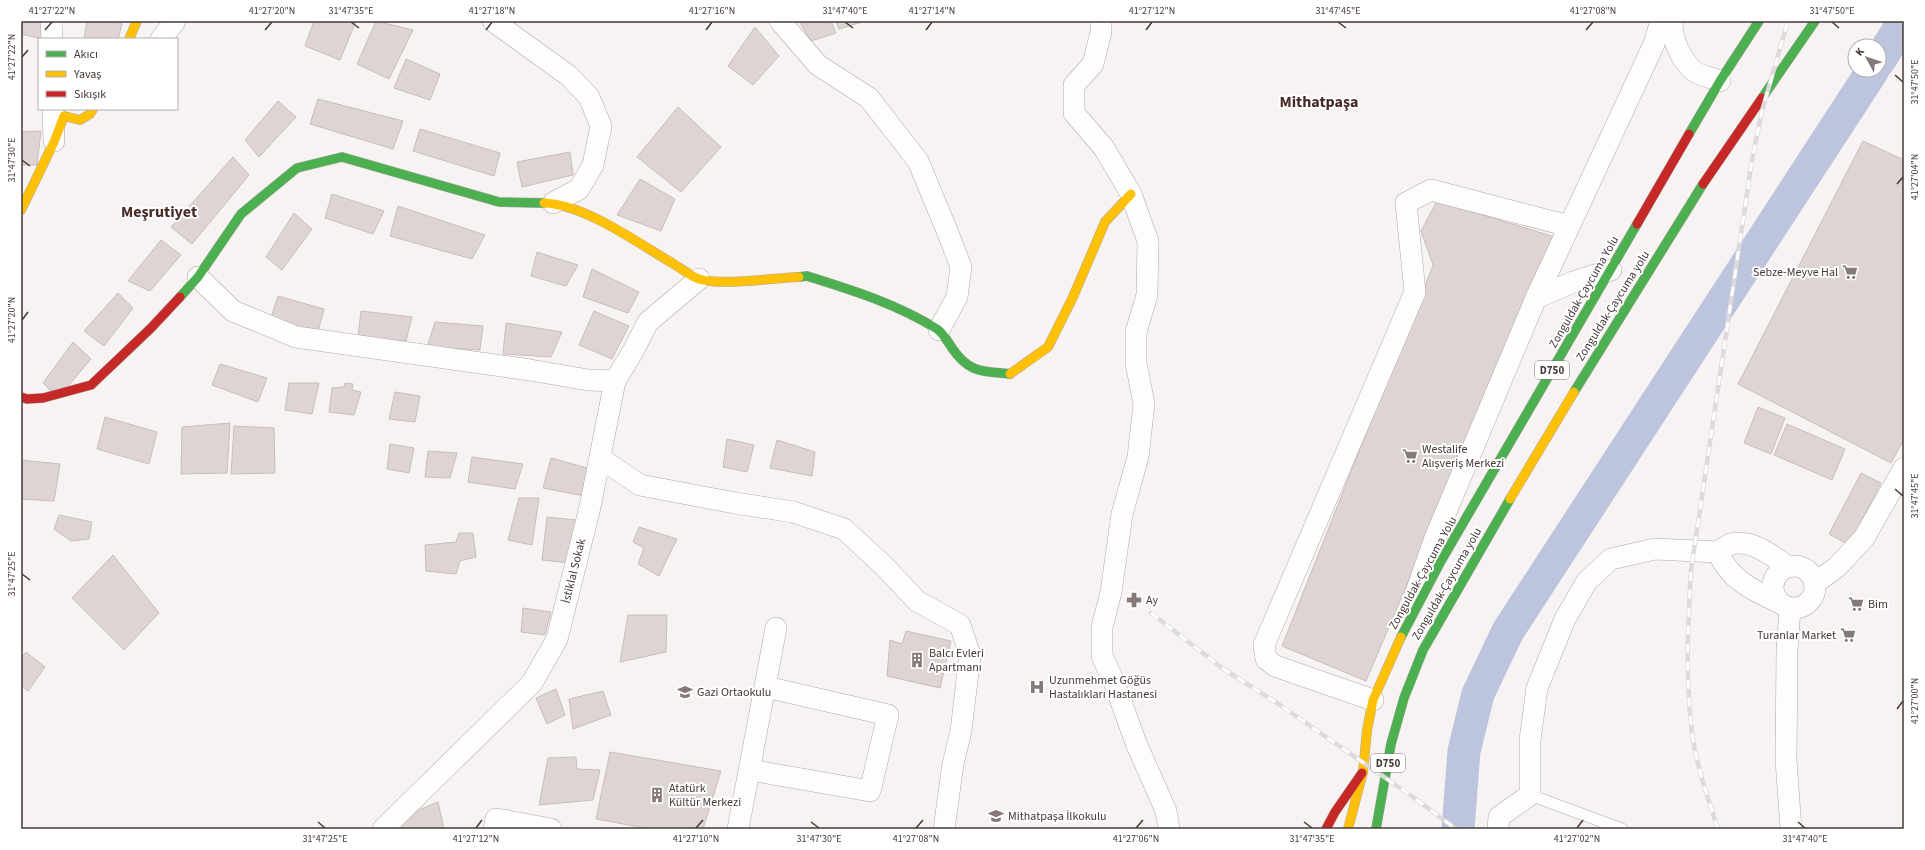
<svg xmlns="http://www.w3.org/2000/svg" width="1925" height="850" font-family="'Source Sans 3',sans-serif">
<style>
.lines{fill:none;stroke-linecap:round;stroke-linejoin:round}
.river{stroke:#bcc5dd;stroke-width:33}
.building{fill:#ddd4d3;stroke:#c7bebd}
.lane-casing{stroke:#b0a8a7;stroke-width:12}
.street-casing{stroke:#b0a8a7;stroke-width:22}
.fast-casing{stroke:#b0a8a7;stroke-width:10}
.slow-casing{stroke:#b0a8a7;stroke-width:10}
.jam-casing{stroke:#b0a8a7;stroke-width:10}
.lane{stroke:#fefdfd;stroke-width:11}
.street{stroke:#fefdfd;stroke-width:21}
.fast{stroke:#4caf50;stroke-width:9}
.slow{stroke:#ffc107;stroke-width:9}
.jam{stroke:#c62828;stroke-width:9}
.rail-casing{stroke:#dcdada;stroke-width:4.5}
.rail{stroke:#fff;stroke-width:3;stroke-dasharray:9;stroke-linecap:butt}
.ticks{fill:none;stroke:#463835;stroke-width:1.5}
.labels{text-anchor:middle;dominant-baseline:central;stroke-width:4;stroke-linejoin:round;paint-order:stroke}
.shield{fill:#fff;stroke:#7e7472;stroke-width:1}
.shield-label{font-size:11px;font-weight:bold;fill:#463835}
.poi-label{font-size:12px;fill:#463835;stroke:#fff;text-anchor:start}
.street-label{font-size:12px;fill:#463835;stroke:#fff}
.district-label{font-size:16px;font-weight:bold;fill:#462a26;stroke:#fff}
.neatline{fill:none;stroke:#463835;stroke-width:1.5}
.ticks-label{font-size:10px;text-anchor:middle;fill:#463835}
</style>
<rect width="100%" height="100%" fill="#f8f3f3"/>
<g class="lines">
<!-- river -->
<g class="river">
<polyline points="1879,61 1904,21"/>
<polyline points="1458,829 1464,751 1478,694 1508,631 1873,70"/>
</g>
</g>
<!-- building -->
<g class="building">
<polygon points="21,21 45,21 42,39 21,34"/>
<polygon points="87,21 115,21 122,24 118,39 84,39"/>
<polygon points="314,21 356,21 340,60 305,46"/>
<polygon points="376,21 413,30 389,79 357,64"/>
<polygon points="799,21 831,21 836,33 811,41"/>
<polygon points="836,21 865,21 839,29"/>
<polygon points="755,27 779,56 753,85 728,66"/>
<polygon points="406,59 440,74 430,100 394,88"/>
<polygon points="318,99 403,121 393,149 310,124"/>
<polygon points="278,101 296,117 259,157 245,140"/>
<polygon points="678,107 721,147 681,192 637,157"/>
<polygon points="420,129 500,153 494,176 413,151"/>
<polygon points="41,131 37,165 21,165 21,132"/>
<polygon points="1863,141 1904,160 1904,439 1891,463 1738,384"/>
<polygon points="570,152 573,175 522,187 517,162"/>
<polygon points="233,157 249,175 192,244 171,227"/>
<polygon points="640,179 675,199 661,231 617,215"/>
<polygon points="332,194 384,211 373,234 325,218"/>
<polygon points="1437,201 1555,237 1366,681 1282,646 1433,265 1421,231"/>
<polygon points="398,206 485,235 472,259 390,236"/>
<polygon points="294,213 312,229 282,270 266,257"/>
<polygon points="161,240 181,255 150,291 128,281"/>
<polygon points="537,252 578,265 566,286 531,276"/>
<polygon points="592,269 639,292 628,313 583,297"/>
<polygon points="118,293 133,308 104,346 84,331"/>
<polygon points="278,296 324,309 317,335 270,320"/>
<polygon points="361,311 412,317 406,341 358,337"/>
<polygon points="594,311 629,326 612,359 579,345"/>
<polygon points="435,322 483,326 480,350 427,347"/>
<polygon points="506,323 562,332 551,357 503,354"/>
<polygon points="73,342 91,359 58,398 43,383"/>
<polygon points="220,364 267,378 258,402 212,385"/>
<polygon points="289,383 319,383 312,414 285,410"/>
<polygon points="345,383 353,384 352,390 361,392 354,415 329,412 332,388 344,387"/>
<polygon points="395,392 420,396 415,422 389,419"/>
<polygon points="1758,407 1785,418 1771,454 1744,443"/>
<polygon points="105,417 157,432 149,464 97,449"/>
<polygon points="230,423 227,473 181,474 182,427"/>
<polygon points="1787,424 1845,449 1832,480 1774,455"/>
<polygon points="234,426 274,428 275,473 231,474"/>
<polygon points="727,439 754,445 747,472 723,467"/>
<polygon points="777,440 815,452 812,476 770,468"/>
<polygon points="390,444 414,448 409,473 387,469"/>
<polygon points="428,451 457,453 450,478 425,477"/>
<polygon points="472,457 523,464 515,489 468,482"/>
<polygon points="551,458 591,469 584,496 543,488"/>
<polygon points="21,460 60,464 54,501 21,499"/>
<polygon points="1861,473 1881,483 1849,545 1829,534"/>
<polygon points="519,498 539,498 532,545 508,540"/>
<polygon points="59,515 92,522 89,539 71,541 54,529"/>
<polygon points="547,517 576,520 571,563 542,560"/>
<polygon points="639,527 677,539 659,576 638,564 644,548 633,542"/>
<polygon points="459,533 473,533 476,557 460,561 456,574 426,571 425,545 456,542"/>
<polygon points="113,555 159,613 124,650 72,598"/>
<polygon points="523,608 551,612 545,635 521,632"/>
<polygon points="628,615 667,615 666,652 620,662"/>
<polygon points="906,631 951,641 940,688 887,676 890,640 902,644"/>
<polygon points="26,652 45,667 28,691 21,685 21,659"/>
<polygon points="556,689 565,715 547,724 536,698"/>
<polygon points="603,691 611,715 573,729 569,699"/>
<polygon points="610,752 721,771 703,829 650,829 596,819"/>
<polygon points="576,757 577,769 600,770 593,800 539,805 548,758"/>
<polygon points="438,802 444,829 399,829 399,826 414,812"/>
</g>
<g class="lines">
<!-- lane casing -->
<g class="lane-casing">
<polyline id="lane" points="1530,795 1622,829"/>
</g>
<!-- street casing -->
<g class="street-casing">
<g id="street">
<polyline points="51,21 52,39"/>
<polyline points="493,21 569,76 589,97 601,126 593,165 579,189 553,203"/>
<polyline points="780,21 818,65 869,98 918,161 948,233 961,267 957,297 939,330"/>
<polyline points="1101,21 1101,32 1093,64 1074,85 1074,113 1104,148 1131,194 1148,241 1147,295 1136,332 1136,363 1144,404 1138,457 1122,514 1111,592 1102,627 1102,656 1114,682 1136,743 1166,811 1169,829"/>
<path d="M1672,21C1672,39 1680,59 1694,71C1700,76 1713,78 1720,81"/>
<polyline points="161,39 175,21"/>
<polyline points="53,109 54,141"/>
<polyline points="198,277 233,311 296,337 530,370 588,380 615,381"/>
<polyline points="1536,298 1573,282 1611,270"/>
<polyline points="600,458 640,485 735,503 793,512 844,529 883,565 917,601 960,625 970,655 961,731 953,764 944,829"/>
<circle cx="1794" cy="587" r="21"/>
<polyline points="1815,583 1837,567 1864,538 1904,468"/>
<polyline points="1414,598 1435,538 1536,298 1654,44 1661,21"/>
<path d="M1778,602C1752,590 1729,579 1718,552C1722,550 1727,545 1731,544C1752,539 1773,556 1788,567"/>
<polyline points="1790,609 1787,650 1786,760 1791,829"/>
<polyline points="1373,700 1275,666 1266,659 1264,645 1415,292 1406,203 1431,190 1569,226"/>
<polyline points="750,770 870,791 888,715 766,687"/>
<polyline points="383,829 532,683 557,639 590,507 615,381 632,353 648,322 699,279"/>
<polyline points="494,829 496,819 551,829"/>
<polyline points="738,829 776,628"/>
<polyline points="1498,829 1499,817 1530,795 1530,740 1537,688 1565,619 1587,581 1611,559 1655,549 1718,552"/>
</g>
</g>
<!-- fast casing -->
<g class="fast-casing">
<g id="fast">
<polyline points="1762,98 1815,21"/>
<polyline points="1689,134 1720,81 1759,21"/>
<path d="M799,277L807,276C852,290 897,304 937,329C943,333 948,342 952,348C969,373 982,371 1010,374"/>
<polyline points="180,297 198,277 241,214 297,168 342,157 499,202 544,203"/>
<polyline points="1574,392 1703,184"/>
<polyline points="1401,637 1441,561 1637,224"/>
<polyline points="1376,829 1391,744 1404,698 1423,650 1510,499"/>
</g>
</g>
<!-- slow casing -->
<g class="slow-casing">
<g id="slow">
<polyline points="129,39 137,21"/>
<path d="M544,203C584,204 638,243 672,263C681,268 690,276 699,279C720,286 775,278 799,277"/>
<polyline points="21,210 54,142 64,116 80,120 90,114 93,109"/>
<polyline points="1010,374 1048,347 1073,297 1105,222 1131,194"/>
<polyline points="1510,499 1574,392"/>
<polyline points="1348,829 1363,772 1367,730 1373,700 1401,637"/>
</g>
</g>
<!-- jam casing -->
<g class="jam-casing">
<g id="jam">
<polyline points="1703,184 1762,98"/>
<polyline points="1637,224 1689,134"/>
<polyline points="21,397 27,399 43,398 91,385 151,328 180,297"/>
<polyline points="1326,829 1335,812 1362,773"/>
</g>
</g>
<!-- lane -->
<use href="#lane" class="lane"/>
<!-- street -->
<use href="#street" class="street"/>
<!-- fast -->
<use href="#fast" class="fast"/>
<!-- slow -->
<use href="#slow" class="slow"/>
<!-- jam -->
<use href="#jam" class="jam"/>
<!-- rail casing -->
<g class="rail-casing">
<g id="rail">
<polyline points="1151,613 1222,668 1280,705 1413,797 1456,829"/>
<path d="M1718,829C1708,798 1696,765 1692,732C1685,678 1688,624 1691,570L1752,160L1762,111L1788,21"/>
</g>
</g>
<!-- rail -->
<use href="#rail" class="rail"/>
</g>
<!-- ticks -->
<path class="ticks" d="M351,22L359,28M845,22L853,28M1338,22L1346,28M1832,22L1839,28M45,30L52,22M265,30L272,22M486,30L492,22M706,30L712,22M926,30L932,22M1146,30L1152,22M1586,30L1593,22M22,57L28,50M1895,75L1903,82M22,160L30,166M1897,184L1903,177M22,320L28,312M1895,489L1903,496M22,574L30,580M1897,709L1903,701M318,822L325,828M811,822L819,828M1304,822L1312,828M1798,822L1805,828M476,828L482,820M696,828L703,820M916,828L923,820M1136,828L1143,820M1577,828L1583,820"/>
<!-- icons -->
<defs>
<g id="supermarket-bare" transform="scale(1.2)"><path d="M-6-5.5h2.5l.6 2H6L4.5 2H-2.5L-4.4-4H-6ZM-1.5 3.2a1.3 1.3 0 1 0 .1 0ZM3 3.2a1.3 1.3 0 1 0 .1 0Z" fill="#847978" stroke="#fff" stroke-width="2.5" paint-order="stroke"/></g>
<g id="pharmacy-bare" transform="scale(1.2)"><path d="M-2-6h4v4h4v4h-4v4h-4v-4h-4v-4h4Z" fill="#847978" stroke="#fff" stroke-width="2.5" paint-order="stroke"/></g>
<g id="building-bare" transform="scale(1.2)"><path d="M-4-6H4V6H1V3H-1V6H-4ZM-2.5-4.3h1.7v1.8h-1.7ZM.8-4.3h1.7v1.8H.8ZM-2.5-1h1.7V.8h-1.7ZM.8-1h1.7V.8H.8Z" fill="#847978" stroke="#fff" stroke-width="2.5" paint-order="stroke"/></g>
<g id="hospital-bare" transform="scale(1.2)"><path d="M-5-5h3v3.5h4V-5h3V5h-3V1.5h-4V5h-3Z" fill="#847978" stroke="#fff" stroke-width="2.5" paint-order="stroke"/></g>
<g id="school-bare" transform="scale(1.2)"><path d="M0-5L7-2L0 1L-7-2ZM-4 1L0 2.5L4 1V4Q0 6-4 4Z" fill="#847978" stroke="#fff" stroke-width="2.5" paint-order="stroke"/></g>
</defs>
<g fill-rule="evenodd">
<use href="#supermarket-bare" x="1850" y="272"/>
<use href="#supermarket-bare" x="1410" y="456"/>
<use href="#pharmacy-bare" x="1134" y="600"/>
<use href="#supermarket-bare" x="1856" y="604"/>
<use href="#supermarket-bare" x="1848" y="635"/>
<use href="#building-bare" x="917" y="660"/>
<use href="#hospital-bare" x="1037" y="687"/>
<use href="#school-bare" x="685" y="692"/>
<use href="#building-bare" x="657" y="795"/>
<use href="#school-bare" x="996" y="816"/>
</g>
<g class="labels">
<!-- shield labels -->
<g class="shield">
<rect x="1535" y="361" width="34" height="18" rx="3"/>
<rect x="1371" y="754" width="34" height="18" rx="3"/>
</g>
<g class="shield-label">
<text x="1552" y="370">D750</text>
<text x="1388" y="763">D750</text>
</g>
<!-- poi labels -->
<g class="poi-label">
<text x="1838" y="272" text-anchor="end">Sebze-Meyve Hal</text>
<text x="1422" y="449">Westalife<tspan x="1422" dy="14">Alışveriş Merkezi</tspan></text>
<text x="1146" y="600">Ay</text>
<text x="1868" y="604">Bim</text>
<text x="1836" y="635" text-anchor="end">Turanlar Market</text>
<text x="929" y="653">Balcı Evleri<tspan x="929" dy="14">Apartmanı</tspan></text>
<text x="1049" y="680">Uzunmehmet Göğüs<tspan x="1049" dy="14">Hastalıkları Hastanesi</tspan></text>
<text x="697" y="692">Gazi Ortaokulu</text>
<text x="669" y="788">Atatürk<tspan x="669" dy="14">Kültür Merkezi</tspan></text>
<text x="1008" y="816">Mithatpaşa İlkokulu</text>
</g>
<!-- street labels -->
<g class="street-label">
<text transform="translate(1584 292) rotate(-60)">Zonguldak-Çaycuma Yolu</text>
<text transform="translate(1613 306) rotate(-58)">Zonguldak-Çaycuma yolu</text>
<text transform="translate(574 571) rotate(-76)">İstiklal Sokak</text>
<text transform="translate(1423 573) rotate(-61)">Zonguldak-Çaycuma Yolu</text>
<text transform="translate(1447 584) rotate(-60)">Zonguldak-Çaycuma yolu</text>
</g>
<!-- district labels -->
<g class="district-label">
<text x="1319" y="102">Mithatpaşa</text>
<text x="159" y="212">Meşrutiyet</text>
</g>
</g>
<!-- border -->
<rect width="1925" height="850" fill="none" stroke="#ffffff" stroke-width="44"/>
<!-- legend -->
<rect x="38" y="38" width="140" height="72" fill="#ffffff" stroke="#b5afae"/>
<rect x="46" y="51" width="20" height="6" fill="#4caf50" stroke="#b5afae"/>
<text x="74" y="58" font-size="12" fill="#463835">Akıcı</text>
<rect x="46" y="71" width="20" height="6" fill="#ffc107" stroke="#b5afae"/>
<text x="74" y="78" font-size="12" fill="#463835">Yavaş</text>
<rect x="46" y="91" width="20" height="6" fill="#c62828" stroke="#b5afae"/>
<text x="74" y="98" font-size="12" fill="#463835">Sıkışık</text>
<!-- north arrow -->
<g transform="translate(1867 58) rotate(310)"><circle r="19" fill="#ffffff" stroke="#b5afae"/>
<path d="M0-3L7 15L0 10L-7 15Z" fill="#847978"/>
<text y="-6" font-size="11" font-weight="bold" text-anchor="middle" fill="#463835">K</text>
</g>
<rect x="22" y="22" width="1881" height="806" class="neatline"/>
<g class="ticks-label">
<text x="52" y="14">41°27'22"N</text>
<text x="272" y="14">41°27'20"N</text>
<text x="351" y="14">31°47'35"E</text>
<text x="492" y="14">41°27'18"N</text>
<text x="712" y="14">41°27'16"N</text>
<text x="845" y="14">31°47'40"E</text>
<text x="932" y="14">41°27'14"N</text>
<text x="1152" y="14">41°27'12"N</text>
<text x="1338" y="14">31°47'45"E</text>
<text x="1593" y="14">41°27'08"N</text>
<text x="1832" y="14">31°47'50"E</text>
<text transform="translate(11 57) rotate(-90)" y="4">41°27'22"N</text>
<text transform="translate(1914 82) rotate(-90)" y="4">31°47'50"E</text>
<text transform="translate(11 160) rotate(-90)" y="4">31°47'30"E</text>
<text transform="translate(1914 177) rotate(-90)" y="4">41°27'04"N</text>
<text transform="translate(11 320) rotate(-90)" y="4">41°27'20"N</text>
<text transform="translate(1914 496) rotate(-90)" y="4">31°47'45"E</text>
<text transform="translate(11 574) rotate(-90)" y="4">31°47'25"E</text>
<text transform="translate(1914 701) rotate(-90)" y="4">41°27'00"N</text>
<text x="325" y="842">31°47'25"E</text>
<text x="476" y="842">41°27'12"N</text>
<text x="696" y="842">41°27'10"N</text>
<text x="819" y="842">31°47'30"E</text>
<text x="916" y="842">41°27'08"N</text>
<text x="1136" y="842">41°27'06"N</text>
<text x="1312" y="842">31°47'35"E</text>
<text x="1577" y="842">41°27'02"N</text>
<text x="1805" y="842">31°47'40"E</text>
</g>
</svg>
